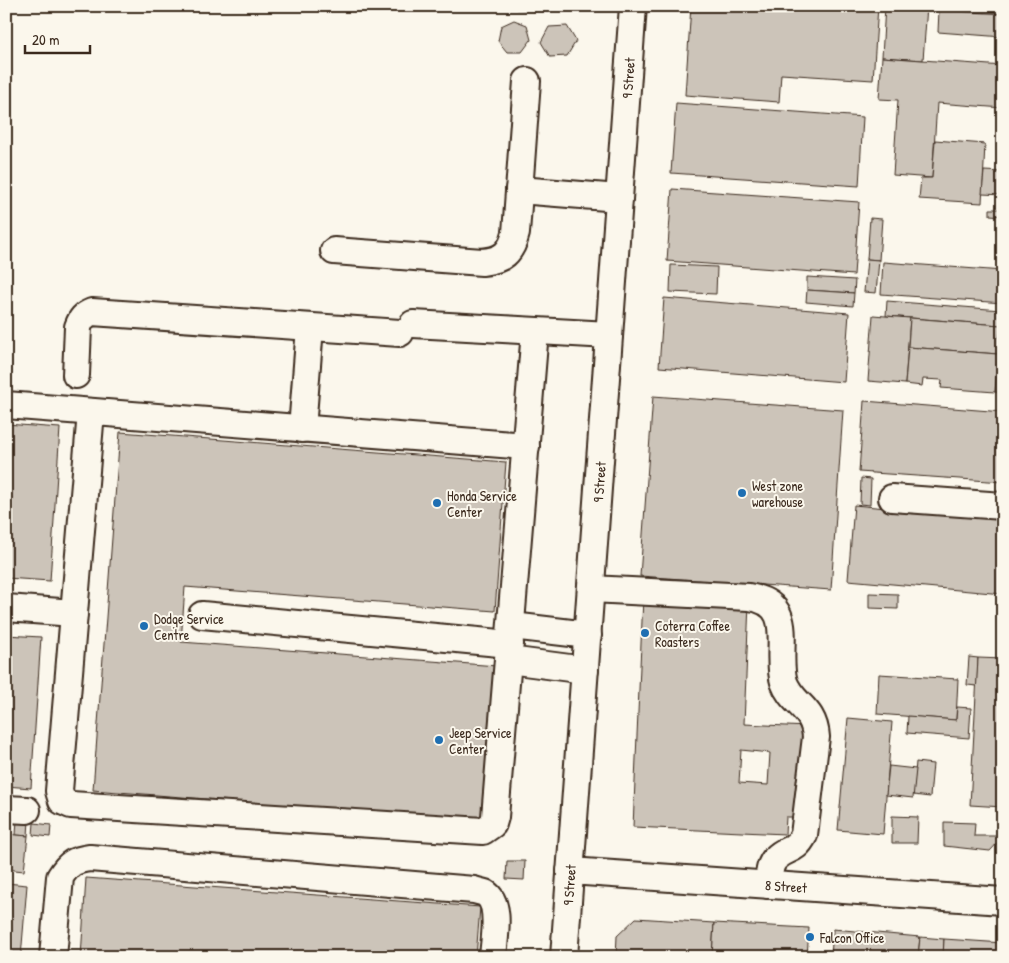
<svg xmlns="http://www.w3.org/2000/svg" width="1009" height="963" font-family="'Patrick Hand',sans-serif">
<style>
.building{fill:#ccc4b9;stroke:#3b2a1e;fill-rule:evenodd}
.lines{fill:none;stroke-linecap:round;stroke-linejoin:round}
.minor-casing{stroke:#3b2a1e;stroke-width:30}
.minor{stroke:#fbf7ec;stroke-width:26}
.poi-dot{fill:#1f6fb2;stroke:#fbf7ec;stroke-width:2}
.labels{text-anchor:middle;dominant-baseline:central;stroke-width:4;stroke-linejoin:round;paint-order:stroke}
.street-label{font-size:14px;fill:#3b2a1e;stroke:#fbf7ec}
.poi-label{font-size:14px;fill:#3b2a1e;stroke:#fbf7ec;text-anchor:start}
</style>
<rect width="100%" height="100%" fill="#fbf7ec"/>
<filter id="ink" filterUnits="userSpaceOnUse"><feTurbulence type="fractalNoise" baseFrequency=".02" numOctaves="2"/><feDisplacementMap in="SourceGraphic" scale="10" xChannelSelector="R" yChannelSelector="G"/><feConvolveMatrix kernelMatrix="1 2 1 2 8 2 1 2 1" color-interpolation-filters="sRGB"/></filter>
<g filter="url(#ink)">
<!-- building -->
<g class="building">
<polygon points="517,6 549,6 549,12 516,9"/>
<polygon points="691,6 878,6 873,80 781,74 779,102 685,95"/>
<polygon points="885,6 927,6 923,60 882,57"/>
<polygon points="939,10 1003,14 1003,37 938,32"/>
<polygon points="514,20 527,25 531,40 522,52 507,52 498,41 501,26"/>
<polygon points="567,26 576,41 567,56 550,57 541,42 549,27"/>
<polygon points="882,57 1003,66 1003,108 937,103 932,178 893,175 898,100 879,99"/>
<polygon points="676,103 863,117 859,186 671,173"/>
<polygon points="935,140 985,144 982,203 919,199 921,178 932,178"/>
<polygon points="984,171 1003,172 1003,195 982,194"/>
<polygon points="672,189 859,202 854,275 667,261"/>
<polygon points="990,209 1003,209 1003,216 990,215"/>
<polygon points="870,218 882,219 879,260 867,259"/>
<polygon points="867,259 879,260 876,293 864,292"/>
<polygon points="883,262 1003,271 1003,303 881,294"/>
<polygon points="671,265 717,267 716,294 670,292"/>
<polygon points="807,277 855,280 854,293 807,290"/>
<polygon points="807,290 854,293 853,306 806,302"/>
<polygon points="664,298 849,313 844,382 659,367"/>
<polygon points="887,301 1001,310 1000,325 886,316"/>
<polygon points="873,315 910,318 905,384 868,381"/>
<polygon points="910,318 1000,325 998,354 908,347"/>
<polygon points="1000,331 1003,331 1003,393 995,392"/>
<polygon points="908,347 998,354 995,392 941,388 942,380 923,379 922,386 905,384"/>
<polygon points="653,396 843,410 831,590 640,576"/>
<polygon points="864,401 1003,412 1003,482 859,472"/>
<polygon points="6,424 60,428 50,581 6,578"/>
<polygon points="120,432 506,462 495,611 185,587 181,642 497,666 486,821 93,790"/>
<polygon points="861,478 871,479 870,505 860,504"/>
<polygon points="854,505 1003,519 1003,594 848,580"/>
<polygon points="869,593 898,594 898,609 869,608"/>
<path d="M643,598L749,603L744,724L808,727L801,817H786L785,834L633,827ZM741,750L770,753L768,785L739,783Z"/>
<polygon points="6,635 41,637 31,788 6,786"/>
<polygon points="969,657 978,658 977,686 967,685"/>
<polygon points="978,658 1003,659 1003,807 970,805"/>
<polygon points="879,674 958,679 956,720 877,714"/>
<polygon points="957,707 971,708 969,738 907,733 908,716 956,720"/>
<polygon points="848,718 892,722 883,834 838,830"/>
<polygon points="916,762 933,764 930,797 913,795"/>
<polygon points="889,766 916,769 913,798 886,795"/>
<polygon points="892,816 918,817 917,843 892,843"/>
<polygon points="17,819 29,820 28,836 16,835"/>
<polygon points="944,822 975,823 974,836 1003,836 1003,837 990,851 944,846"/>
<polygon points="34,823 51,825 50,837 33,835"/>
<polygon points="6,834 28,836 24,871 6,869"/>
<polygon points="507,861 525,861 524,880 506,879"/>
<polygon points="86,878 480,907 476,957 81,957"/>
<polygon points="6,883 27,885 21,957 6,957"/>
<polygon points="636,918 714,923 712,957 616,957 617,936"/>
<polygon points="714,923 809,928 807,957 712,957"/>
<polygon points="833,929 920,937 918,957 831,957"/>
<polygon points="920,937 944,939 943,957 918,957"/>
<polygon points="944,939 1003,943 1003,957 943,957"/>
</g>
<g class="lines">
<!-- minor casing -->
<g class="minor-casing">
<g id="minor">
<polyline points="519,190 619,198"/>
<path d="M334,251L482,262C503,260 511,253 516,233L527,81"/>
<polyline points="413,324 609,335"/>
<path d="M76,375L78,327C81,319 84,315 92,312L400,333"/>
<polyline points="6,405 526,446"/>
<polyline points="91,412 59,791 62,801 71,805 483,831 493,824 495,817 535,331"/>
<polyline points="302,429 310,327"/>
<polyline points="892,498 1003,506"/>
<path d="M591,589L749,597C799,604 774,650 784,682C792,705 814,707 816,737L804,835C795,853 786,847 776,858C769,864 769,876 768,885"/>
<polyline points="6,608 74,613"/>
<polyline points="202,615 510,644"/>
<polyline points="512,626 588,635"/>
<polyline points="509,660 585,670"/>
<polyline points="6,809 27,810"/>
<polyline points="570,871 1003,901"/>
<path d="M53,957L60,877C69,863 74,860 90,858L474,890C477,891 482,892 485,893C502,903 494,940 493,957"/>
<polyline points="564,957 633,6"/>
</g>
</g>
<!-- minor -->
<use href="#minor" class="minor"/>
</g>
</g>
<!-- markers -->
<g class="poi-dot">
<circle cx="742" cy="493" r="5"/>
<circle cx="437" cy="503" r="5"/>
<circle cx="144" cy="626" r="5"/>
<circle cx="645" cy="633" r="5"/>
<circle cx="439" cy="740" r="5"/>
<circle cx="810" cy="937" r="5"/>
</g>
<g class="labels">
<!-- street labels -->
<g class="street-label">
<text transform="translate(628 78) rotate(-86)">9 Street</text>
<text transform="translate(599 482) rotate(-86)">9 Street</text>
<text transform="translate(569 885) rotate(-86)">9 Street</text>
<text transform="translate(786 886) rotate(4)">8 Street</text>
</g>
<!-- poi labels -->
<g class="poi-label">
<text x="752" y="485">West zone<tspan x="752" dy="16">warehouse</tspan></text>
<text x="447" y="495">Honda Service<tspan x="447" dy="16">Center</tspan></text>
<text x="154" y="618">Dodge Service<tspan x="154" dy="16">Centre</tspan></text>
<text x="655" y="625">Coterra Coffee<tspan x="655" dy="16">Roasters</tspan></text>
<text x="449" y="732">Jeep Service<tspan x="449" dy="16">Center</tspan></text>
<text x="820" y="937">Falcon Office</text>
</g>
</g>
<!-- margin -->
<rect width="1009" height="963" fill="none" stroke="#fbf7ec" stroke-width="25"/>
<rect x="12" y="12" width="984" height="938" fill="none" stroke="#3b2a1e" stroke-width="2" filter="url(#ink)"/>
<!-- scale -->
<path d="M25 45v8h65v-8" fill="none" stroke="#3b2a1e" stroke-width="2.5"/>
<text x="32" y="45" font-size="15" fill="#3b2a1e" stroke="#fbf7ec" stroke-width="4" paint-order="stroke">20 m</text>
</svg>
